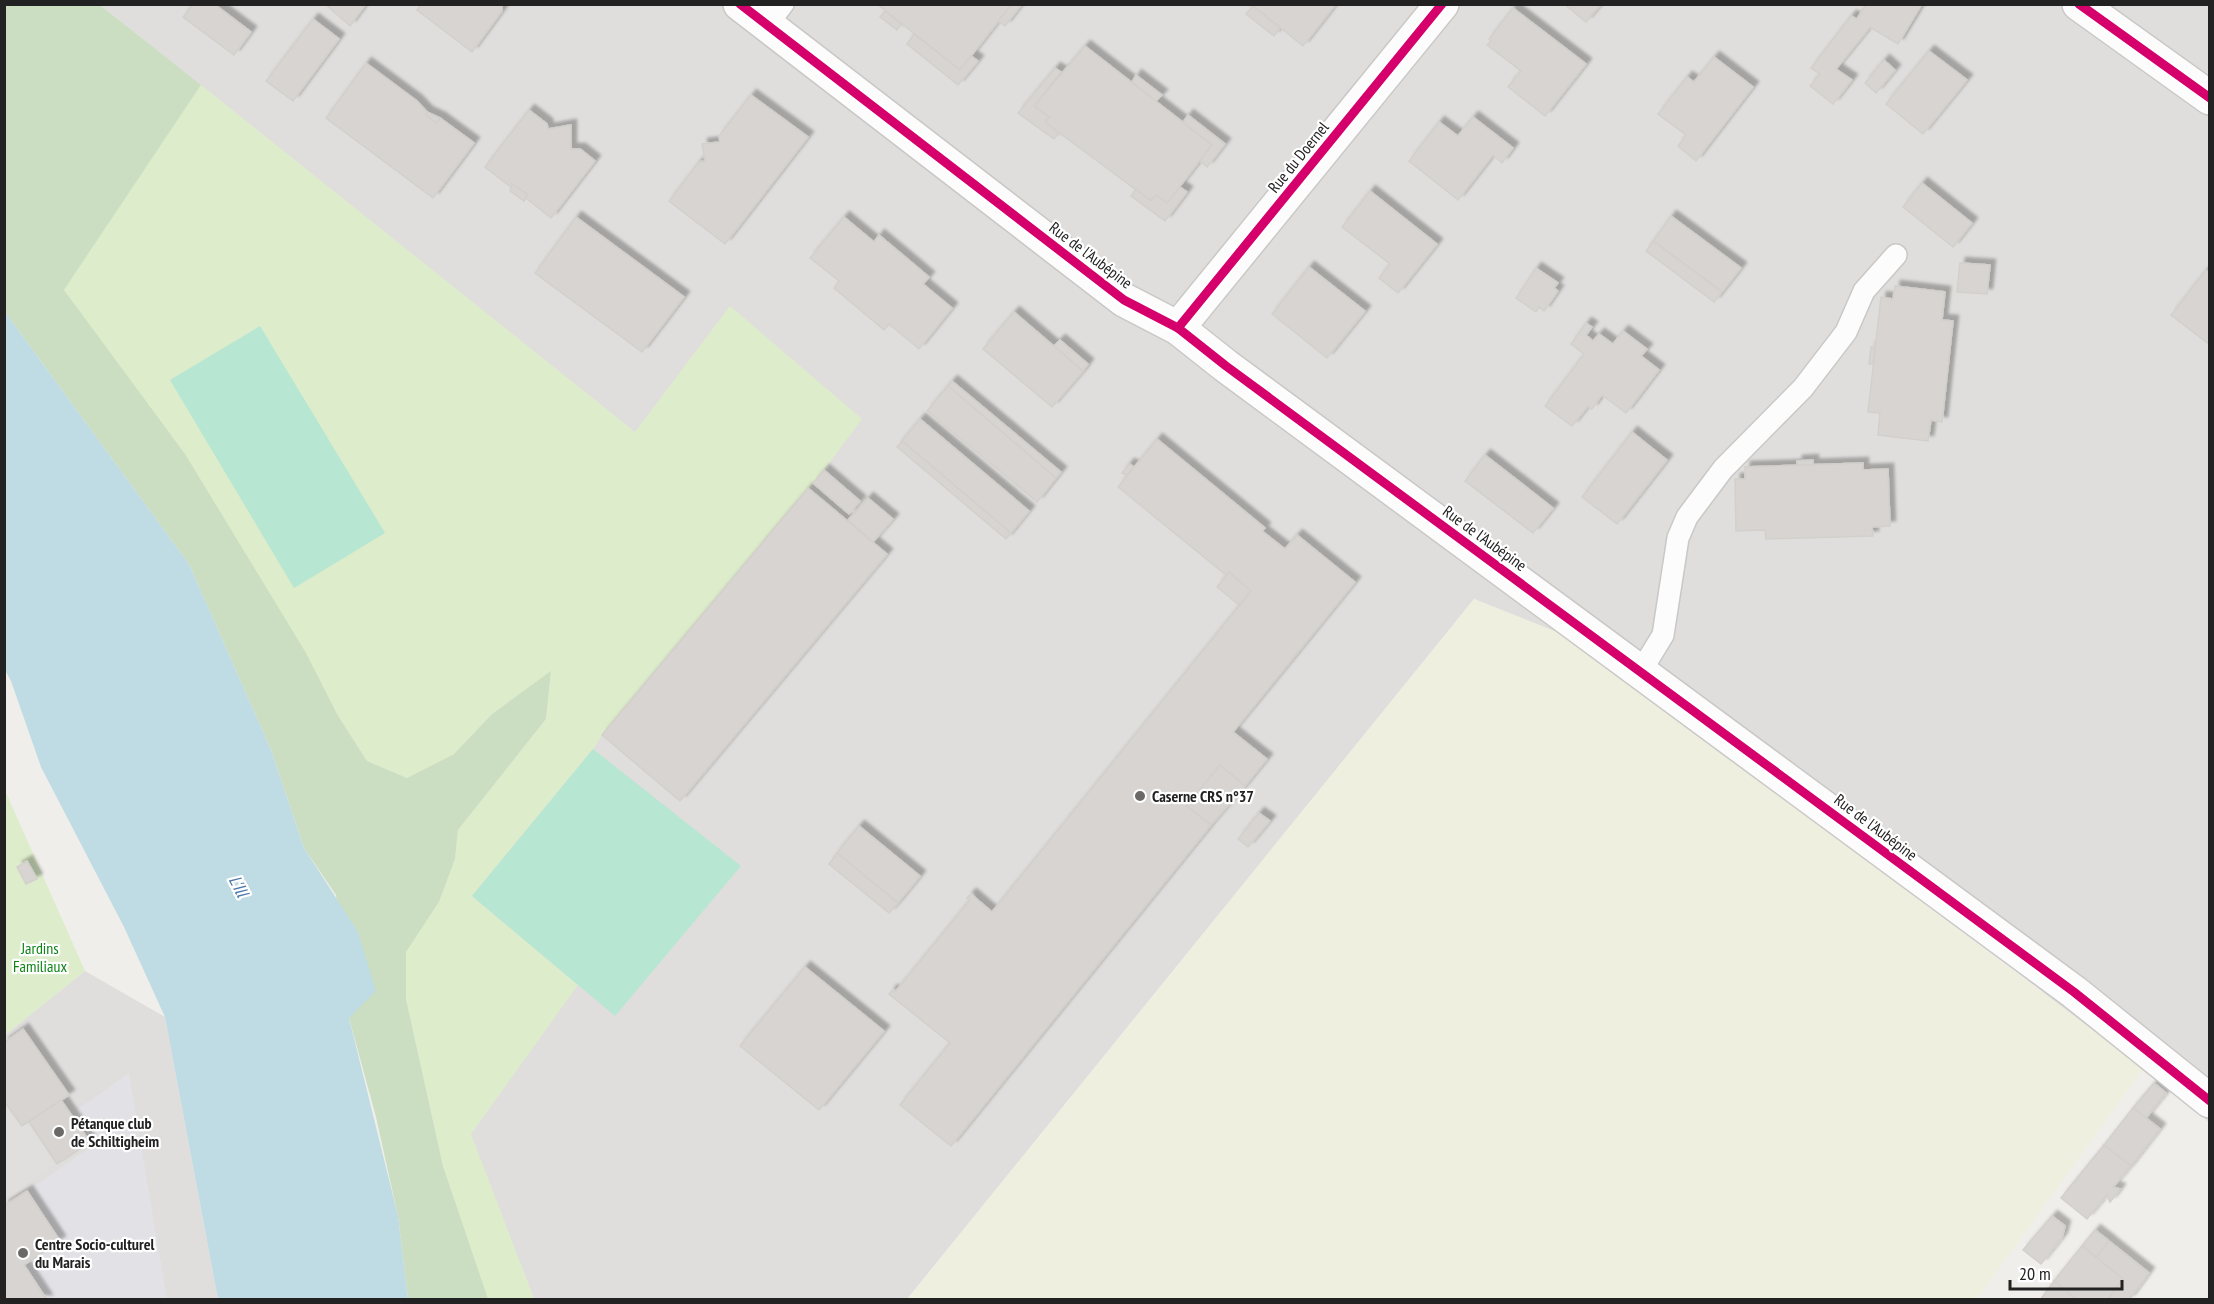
<svg xmlns="http://www.w3.org/2000/svg" width="2214" height="1304" font-family="'PT Sans Narrow',sans-serif">
<style>
.residential{fill:#dfdedc}
.farmland{fill:#efefdf}
.grass{fill:#ddeccb}
.forest{fill:#cbdec1}
.pitch{fill:#b7e6d2}
.parking{fill:#e0dfde}
.plaza{fill:#e2e1e5}
.water{fill:#bfdbe3}
.building{fill:#d7d4d2;stroke:#d3d0cc;stroke-width:1.5;filter:url(#shadow)}
.lines{fill:none;stroke-linecap:round;stroke-linejoin:round}
.lane-casing{stroke:#c9c8c7;stroke-width:24}
.street-casing{stroke:#c9c8c7;stroke-width:36}
.lane{stroke:#fdfcfc;stroke-width:21}
.street{stroke:#fdfcfc;stroke-width:33}
.cycleway-casing{stroke:#fff;stroke-width:13}
.cycleway{stroke:#d6006c;stroke-width:9}
.poi-dot{fill:#6a6968;stroke:#fff;stroke-width:2}
.labels{text-anchor:middle;dominant-baseline:central;stroke-width:4.5;stroke-linejoin:round;paint-order:stroke}
.street-label{font-size:16px;fill:#222;stroke:#fff}
.poi-label{font-size:16px;font-weight:bold;fill:#222;stroke:#fff;text-anchor:start}
.park-label{font-size:16px;fill:#0c8416;stroke:#fff}
.water-label{font-size:18px;font-style:italic;fill:#4a7aab;stroke:#fff}
</style>
<defs>
<filter id="shadow"><feDropShadow dx="5.5" dy="-5.5" stdDeviation="1.5" flood-color="#0004"/></filter>
</defs>
<rect width="100%" height="100%" fill="#f0eeeb"/>
<!-- residential -->
<g class="residential">
<polygon points="100,5 2209,5 2209,1122 1773,781 1564,635 1474,599 907,1299 534,1299 459,1105 461,900 760,532"/>
<polygon points="85,971 165,1017 218,1299 5,1300 5,1035"/>
</g>
<!-- farmland -->
<polygon class="farmland" points="1474,599 1564,635 2144,1068 1977,1299 907,1300"/>
<!-- grass -->
<g class="grass">
<polygon points="201,85 635,432 730,306 862,419 824,470 602,735 593,749 472,896 578,985 471,1134 534,1299 487,1298 443,1166 406,999 406,952 439,902 455,859 458,830 546,719 551,672 492,714 454,754 407,778 367,761 64,290"/>
<polygon points="4,788 85,971 5,1035 4,1035"/>
</g>
<!-- forest -->
<polygon class="forest" points="4,5 100,5 201,85 64,290 185,454 306,653 337,714 367,761 407,778 454,754 492,714 551,671 546,719 458,830 455,859 439,902 406,952 406,999 443,1166 488,1299 408,1299 398,1216 376,1117 349,1018 336,895 304,848 271,750 189,564 5,312"/>
<!-- pitch -->
<g class="pitch">
<polygon points="260,326 385,533 294,588 170,380"/>
<polygon points="593,749 741,866 615,1016 472,896"/>
</g>
<!-- parking -->
<polygon class="parking" points="4,1104 21,1127 28,1123 54,1165 5,1200"/>
<!-- plaza -->
<polygon class="plaza" points="129,1073 167,1299 47,1299 24,1265 60,1241 27,1191 95,1144 75,1111"/>
<!-- water -->
<polygon class="water" points="5,312 189,564 271,750 304,848 358,932 376,991 349,1018 398,1216 408,1299 218,1299 165,1017 124,927 41,767 11,681 5,670"/>
<!-- building -->
<g class="building">
<polygon points="193,4 214,4 251,32 234,55 183,17"/>
<polygon points="325,4 366,4 350,26"/>
<polygon points="421,4 502,4 502,11 472,52 417,10"/>
<polygon points="877,4 1012,4 960,70"/>
<polygon points="1012,4 1022,4 1005,26 998,21"/>
<polygon points="1251,4 1336,4 1303,46"/>
<polygon points="1564,4 1601,4 1586,22"/>
<polygon points="1866,4 1922,4 1898,44 1870,27 1836,69 1852,80 1833,104 1810,86 1820,74 1811,68 1851,16 1857,19"/>
<polygon points="1253,6 1280,28 1274,36 1246,14"/>
<polygon points="1513,8 1586,64 1545,116 1508,87 1521,71 1487,45 1491,41 1489,39"/>
<polygon points="885,11 901,24 897,30 880,17"/>
<polygon points="313,19 339,39 293,101 266,81"/>
<polygon points="914,34 960,70 971,56 978,61 958,85 907,44"/>
<polygon points="1085,46 1212,145 1167,203 1156,195 1151,201 1045,122 1049,117 1034,106"/>
<polygon points="1929,51 1967,80 1923,134 1886,104"/>
<polygon points="1714,57 1753,87 1696,161 1678,146 1686,135 1658,114 1687,77 1694,82"/>
<polygon points="1884,60 1895,70 1876,93 1865,83"/>
<polygon points="366,63 417,101 427,112 426,115 436,123 440,118 474,143 433,198 326,118"/>
<polygon points="1055,68 1061,72 1034,106 1049,117 1045,122 1059,133 1054,139 1018,113"/>
<polygon points="1136,75 1162,95 1156,101 1132,82"/>
<polygon points="751,95 808,137 725,244 669,201 699,162 705,161 702,144 720,142 719,136"/>
<polygon points="529,110 547,124 548,129 571,125 571,149 580,149 595,161 551,218 525,197 527,194 512,184 511,187 485,167"/>
<polygon points="427,112 440,118 436,123 426,115"/>
<polygon points="1188,115 1225,144 1207,167 1200,161 1212,145 1183,122"/>
<polygon points="1473,117 1513,148 1502,163 1493,155 1458,200 1409,161 1439,122 1458,136"/>
<polygon points="1922,183 1972,223 1953,247 1903,207"/>
<polygon points="512,184 527,194 524,201 510,191"/>
<polygon points="1180,187 1187,192 1165,221 1131,196 1136,189 1151,201 1156,195 1167,203"/>
<polygon points="1370,191 1437,244 1398,293 1379,278 1390,264 1342,227"/>
<polygon points="1671,216 1741,268 1722,292 1653,241"/>
<polygon points="576,217 684,297 642,352 535,273"/>
<polygon points="844,217 874,242 879,235 929,277 923,284 952,308 919,349 889,324 884,330 834,288 839,281 810,258"/>
<polygon points="1653,241 1722,292 1714,302 1646,251"/>
<polygon points="1960,263 1990,265 1987,294 1957,292"/>
<polygon points="1309,267 1365,311 1327,358 1272,314"/>
<polygon points="1536,268 1558,283 1554,288 1558,291 1544,311 1539,307 1536,312 1516,298"/>
<polygon points="2206,270 2210,273 2210,345 2171,315"/>
<polygon points="1895,286 1945,292 1942,320 1953,321 1942,422 1931,420 1928,441 1878,435 1880,413 1868,412 1881,297 1893,299"/>
<polygon points="1014,312 1083,371 1052,407 983,349"/>
<polygon points="1586,323 1592,327 1586,335 1593,341 1599,334 1613,344 1623,331 1647,349 1641,356 1659,370 1626,413 1602,395 1592,409 1588,406 1572,426 1545,406 1584,354 1571,344"/>
<polygon points="1060,340 1088,364 1083,371 1054,346"/>
<polygon points="1871,347 1875,348 1873,364 1869,364"/>
<polygon points="952,381 1061,472 1056,478 948,386"/>
<polygon points="948,386 1056,478 1037,502 927,411"/>
<polygon points="920,419 1029,511 1011,533 902,441"/>
<polygon points="1632,432 1667,460 1617,524 1582,497"/>
<polygon points="1157,439 1265,528 1262,531 1285,549 1297,535 1355,582 1233,732 1267,759 1245,786 1220,765 1187,806 1211,825 951,1146 900,1105 950,1043 889,994 892,990 895,992 970,900 967,898 971,894 992,912 1251,591 1229,572 1226,575 1118,487"/>
<polygon points="902,441 1011,533 1006,539 897,447"/>
<polygon points="1485,455 1553,508 1533,533 1465,481"/>
<polygon points="1813,460 1813,465 1797,465 1797,461"/>
<polygon points="1863,463 1863,470 1888,469 1890,526 1872,527 1873,536 1766,539 1765,530 1736,531 1735,479 1745,479 1745,467"/>
<polygon points="1129,464 1134,467 1127,475 1122,473"/>
<polygon points="824,470 860,501 849,514 813,483"/>
<polygon points="808,488 887,554 680,801 602,735"/>
<polygon points="868,498 893,519 873,542 848,520"/>
<polygon points="1229,572 1251,591 1239,605 1217,587"/>
<polygon points="1220,765 1245,786 1211,825 1187,806"/>
<polygon points="1259,813 1270,821 1248,847 1238,839"/>
<polygon points="859,826 920,876 898,903 837,853"/>
<polygon points="837,853 898,903 889,913 829,864"/>
<polygon points="27,861 37,879 26,884 17,867"/>
<polygon points="805,967 884,1031 819,1110 740,1046"/>
<polygon points="23,1029 69,1095 22,1126 4,1101 4,1043"/>
<polygon points="2154,1083 2166,1093 2146,1118 2133,1108"/>
<polygon points="61,1100 90,1142 57,1164 29,1122"/>
<polygon points="2133,1108 2160,1129 2131,1166 2104,1145"/>
<polygon points="2104,1145 2131,1166 2113,1187 2120,1189 2115,1196 2110,1202 2107,1195 2087,1219 2061,1198"/>
<polygon points="27,1191 60,1241 24,1265 47,1300 4,1300 4,1206"/>
<polygon points="2052,1216 2065,1226 2062,1238 2041,1264 2023,1250"/>
<polygon points="2095,1230 2109,1241 2096,1258 2082,1246"/>
<polygon points="2109,1241 2149,1273 2129,1300 2107,1300 2123,1279 2096,1258"/>
<polygon points="2082,1246 2123,1279 2107,1300 2077,1300 2054,1281"/>
<polygon points="2054,1281 2077,1300 2040,1300"/>
</g>
<g class="lines">
<!-- lane casing -->
<g class="lane-casing">
<g id="lane">
<polyline points="767,25 783,4"/>
<polyline points="1641,671 1663,635 1678,538 1687,517 1723,469 1803,388 1846,332 1864,291 1896,255"/>
</g>
</g>
<!-- street casing -->
<g class="street-casing">
<g id="street">
<polyline points="740,4 1124,300 1178,328 1226,366 2074,992 2210,1101"/>
<polyline points="2079,4 2210,98"/>
<polyline points="1178,328 1442,4"/>
</g>
</g>
<!-- lane -->
<use href="#lane" class="lane"/>
<!-- street -->
<use href="#street" class="street"/>
<!-- cycleway casing -->
<g class="cycleway-casing">
<g id="cycleway">
<polyline points="740,4 1124,300 1178,328 1226,366 2074,992 2210,1101"/>
<polyline points="2079,4 2210,98"/>
<polyline points="1178,328 1442,4"/>
</g>
</g>
<!-- cycleway -->
<use href="#cycleway" class="cycleway"/>
</g>
<!-- markers -->
<g class="poi-dot">
<circle cx="1140" cy="796" r="6"/>
<circle cx="59" cy="1132" r="6"/>
<circle cx="23" cy="1253" r="6"/>
</g>
<g class="labels">
<!-- street labels -->
<g class="street-label">
<text transform="translate(1298 157) rotate(-51)">Rue du Doernel</text>
<text transform="translate(1091 255) rotate(37)">Rue de l'Aubépine</text>
<text transform="translate(1485 538) rotate(36)">Rue de l'Aubépine</text>
<text transform="translate(1876 827) rotate(37)">Rue de l'Aubépine</text>
</g>
<!-- poi labels -->
<g class="poi-label">
<text x="1152" y="796">Caserne CRS n°37</text>
<text x="71" y="1123">Pétanque club<tspan x="71" dy="18">de Schiltigheim</tspan></text>
<text x="35" y="1244">Centre Socio-culturel<tspan x="35" dy="18">du Marais</tspan></text>
</g>
<!-- park labels -->
<g class="park-label">
<text x="40" y="948">Jardins<tspan x="40" dy="18">Familiaux</tspan></text>
</g>
<!-- water labels -->
<g class="water-label">
<text transform="translate(239 886) rotate(62)">L'Ill</text>
</g>
</g>
<!-- border -->
<rect width="2214" height="1304" fill="none" stroke="#222222" stroke-width="12"/>
<!-- scale -->
<path d="M2010 1280v9h112v-9" fill="none" stroke="#222222" stroke-width="3"/>
<text x="2019" y="1280" font-size="18" fill="#222222" stroke="#ffffff" stroke-width="4.5" paint-order="stroke">20 m</text>
</svg>
